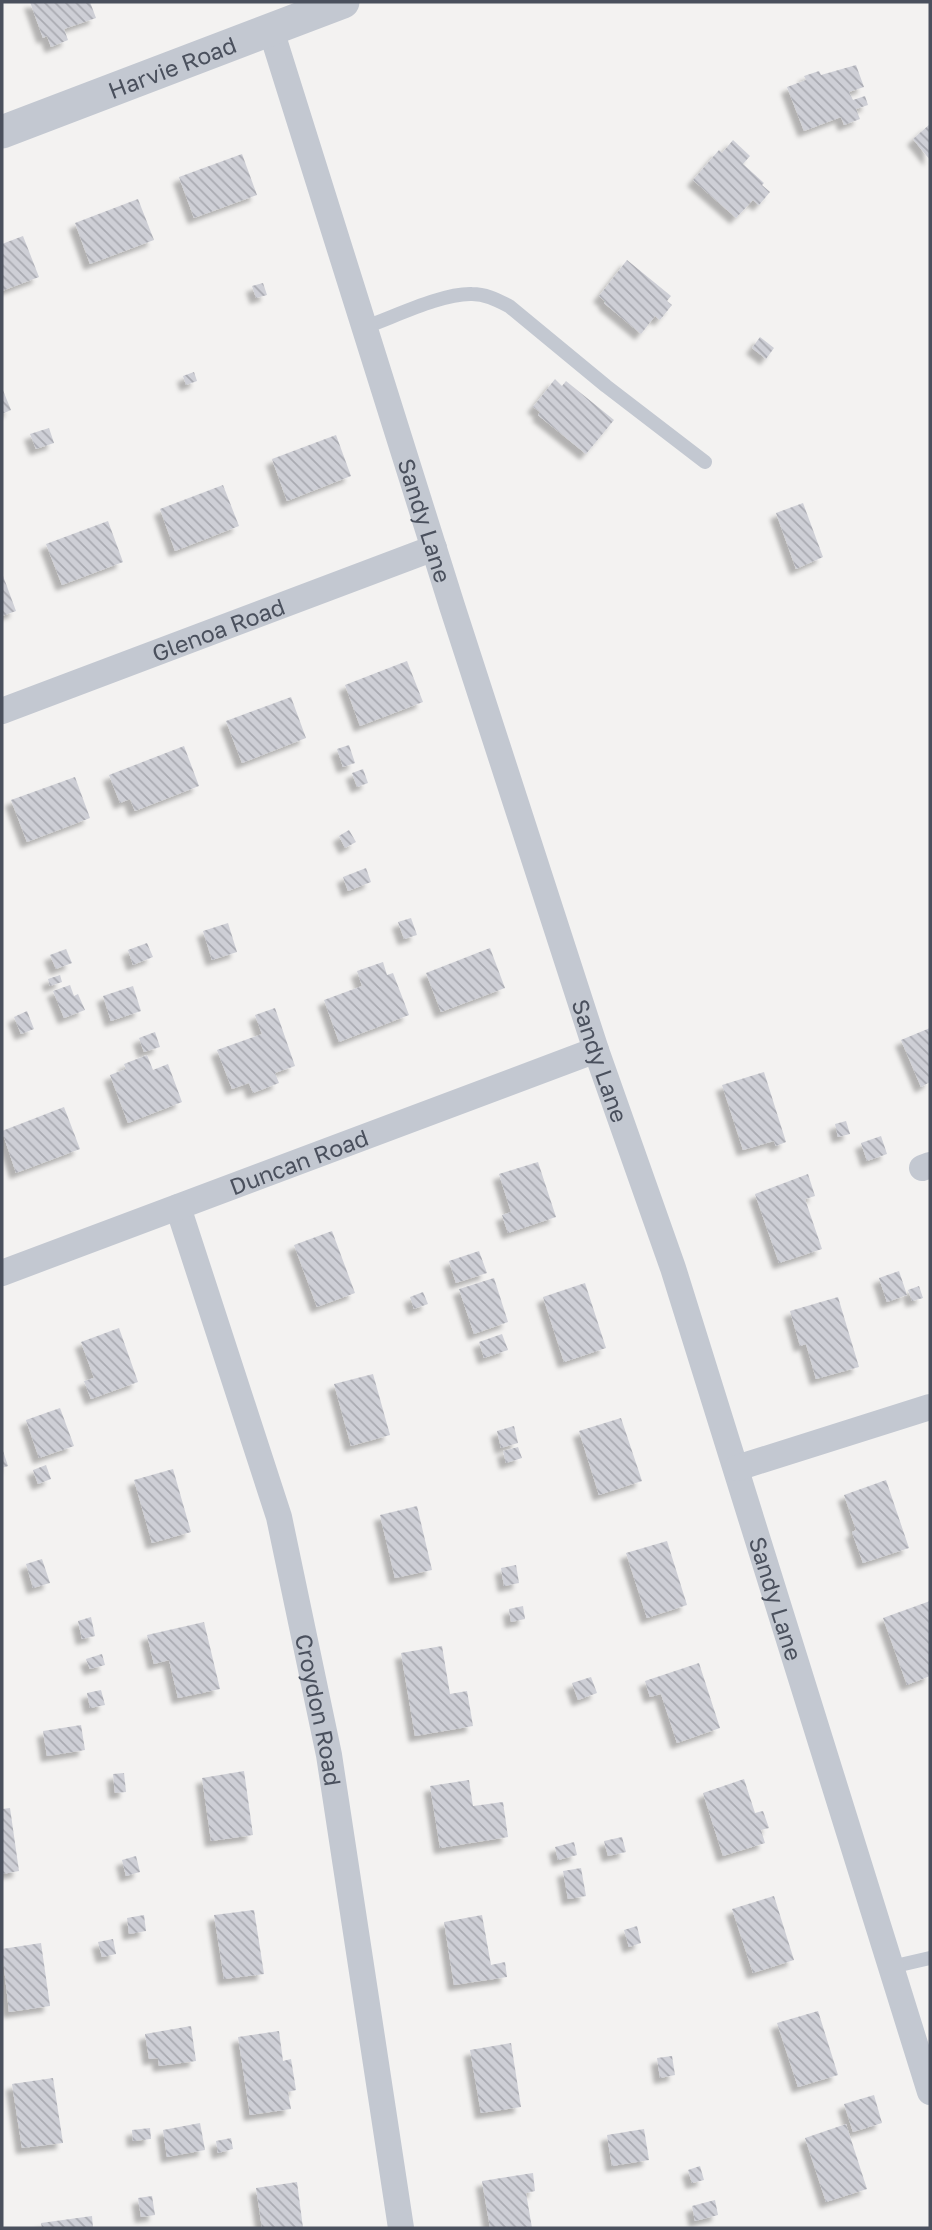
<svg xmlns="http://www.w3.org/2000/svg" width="932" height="2230" font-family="'Golos Text',sans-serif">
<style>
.building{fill:url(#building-back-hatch);filter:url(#shadow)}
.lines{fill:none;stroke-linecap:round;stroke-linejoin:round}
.service{stroke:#c3c8d1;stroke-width:14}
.minor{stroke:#c3c8d1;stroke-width:26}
.tertiary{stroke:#c3c8d1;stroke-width:33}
.labels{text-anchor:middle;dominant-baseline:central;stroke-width:5;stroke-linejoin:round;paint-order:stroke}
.street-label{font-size:23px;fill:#4a505d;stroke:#fff}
</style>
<defs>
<pattern id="building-back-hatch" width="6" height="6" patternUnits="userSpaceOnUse" patternTransform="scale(1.75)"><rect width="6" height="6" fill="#cecfd6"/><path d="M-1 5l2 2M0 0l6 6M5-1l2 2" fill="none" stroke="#a9aab1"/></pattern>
<filter id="shadow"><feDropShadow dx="-6" dy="6" stdDeviation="2" flood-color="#0004"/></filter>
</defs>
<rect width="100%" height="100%" fill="#f3f2f1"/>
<!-- building -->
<g class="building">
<polygon points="30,2 90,2 96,18 64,29 68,40 51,47 47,36 43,38"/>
<polygon points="856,65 864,87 849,92 853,100 865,96 868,105 856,109 860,119 844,125 841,117 804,131 787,87 806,80 804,76 819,71 821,75"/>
<polygon points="930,124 930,160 913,139"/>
<polygon points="733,140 750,156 743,164 764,183 762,185 770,192 759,205 753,200 736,218 693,180 719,150 722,153"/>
<polygon points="242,154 257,195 194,218 179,177"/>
<polygon points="138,199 154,240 90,264 75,223"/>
<polygon points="23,236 39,277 2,291 2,244"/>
<polygon points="627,260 671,296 667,301 672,305 660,320 655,316 641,334 604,303 606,302 599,296"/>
<polygon points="263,283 267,295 256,298 252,286"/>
<polygon points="760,337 774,348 766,359 752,348"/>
<polygon points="194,372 197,381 186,385 183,376"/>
<polygon points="555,379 562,386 566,381 614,420 586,454 538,415 540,412 533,407"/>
<polygon points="2,388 11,410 2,414"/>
<polygon points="49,428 54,443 36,449 30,434"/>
<polygon points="336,435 351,476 287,501 272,459"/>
<polygon points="223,485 239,526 175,551 160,509"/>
<polygon points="803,503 823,557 796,569 776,513"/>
<polygon points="108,521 123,562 62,585 46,544"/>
<polygon points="2,573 16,611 2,616"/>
<polygon points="407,661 423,702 360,726 345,685"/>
<polygon points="291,697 306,738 242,763 226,721"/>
<polygon points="349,745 355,763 343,767 337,749"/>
<polygon points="184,746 199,786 135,811 130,799 120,803 109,775"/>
<polygon points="363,769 368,783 357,787 352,773"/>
<polygon points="75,777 90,818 27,842 11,800"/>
<polygon points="349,830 356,842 345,848 339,836"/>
<polygon points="366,868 371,882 348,891 343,877"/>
<polygon points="411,918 417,935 404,939 398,922"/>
<polygon points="228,923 237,952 212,960 203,931"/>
<polygon points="147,943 153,957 133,965 128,950"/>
<polygon points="490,948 505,988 441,1012 426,973"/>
<polygon points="66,949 72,963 56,969 50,955"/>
<polygon points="383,962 387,975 393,973 409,1015 339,1042 324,1000 362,986 357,971"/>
<polygon points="60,975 62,982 50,986 48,979"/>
<polygon points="70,985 74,996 78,994 85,1010 64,1018 53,991"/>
<polygon points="133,986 141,1011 111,1021 103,996"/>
<polygon points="275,1008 295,1066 275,1073 279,1083 253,1093 249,1083 232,1089 217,1050 262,1034 255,1015"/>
<polygon points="27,1011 34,1029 21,1034 14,1017"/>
<polygon points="930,1028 930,1082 921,1087 901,1040"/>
<polygon points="155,1032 160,1047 144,1052 139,1038"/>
<polygon points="147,1055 153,1070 168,1064 182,1102 128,1123 110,1075 126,1069 124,1064"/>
<polygon points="764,1072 786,1142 776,1146 774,1141 743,1150 722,1085"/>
<polygon points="64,1107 80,1149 16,1173 2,1131"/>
<polygon points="846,1121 850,1134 838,1137 835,1124"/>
<polygon points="881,1136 887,1154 867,1161 861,1143"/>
<polygon points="538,1162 556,1217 508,1233 502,1215 511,1212 499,1174"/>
<polygon points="808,1174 815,1196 805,1199 822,1249 779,1263 755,1194"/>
<polygon points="332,1231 355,1293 317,1307 294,1245"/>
<polygon points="479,1251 487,1273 456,1283 449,1261"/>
<polygon points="899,1271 907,1295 887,1302 879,1278"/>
<polygon points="494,1278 508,1322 474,1334 459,1289"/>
<polygon points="585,1283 606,1348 564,1362 543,1297"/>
<polygon points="919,1286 923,1298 912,1301 908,1290"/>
<polygon points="423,1292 428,1304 414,1309 410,1297"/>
<polygon points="838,1297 859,1367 816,1379 806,1344 800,1346 790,1311"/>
<polygon points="119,1328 138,1382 91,1399 84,1381 94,1378 81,1342"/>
<polygon points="502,1334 508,1350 484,1358 479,1342"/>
<polygon points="373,1374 390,1435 351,1446 334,1384"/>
<polygon points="60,1408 74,1446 39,1458 26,1420"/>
<polygon points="621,1418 642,1481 599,1495 579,1431"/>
<polygon points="514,1426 518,1443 501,1448 497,1431"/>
<polygon points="518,1447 522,1458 506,1463 503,1451"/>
<polygon points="2,1448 8,1466 2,1468"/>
<polygon points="46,1465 51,1479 38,1484 33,1470"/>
<polygon points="173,1469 191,1532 152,1543 134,1480"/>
<polygon points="886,1480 909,1548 863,1563 852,1532 856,1530 844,1495"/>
<polygon points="417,1506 432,1570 395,1578 380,1515"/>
<polygon points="667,1541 687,1605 647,1618 626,1553"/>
<polygon points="42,1559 50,1583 33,1588 26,1564"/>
<polygon points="516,1565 519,1583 504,1586 501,1568"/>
<polygon points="930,1601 930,1676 907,1685 883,1618"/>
<polygon points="523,1606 525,1619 511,1622 509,1609"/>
<polygon points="91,1617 95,1636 82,1639 78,1621"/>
<polygon points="204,1622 220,1689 178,1698 169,1660 154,1664 147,1635"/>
<polygon points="442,1646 450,1694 467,1691 473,1726 415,1736 401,1653"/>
<polygon points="102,1654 105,1665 90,1669 86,1659"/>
<polygon points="699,1663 720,1728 677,1743 661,1694 650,1697 645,1681"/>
<polygon points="591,1677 597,1693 578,1700 572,1683"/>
<polygon points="101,1690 105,1705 90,1708 87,1693"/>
<polygon points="81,1725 85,1750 47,1756 43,1731"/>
<polygon points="244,1771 253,1835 211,1841 202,1778"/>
<polygon points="124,1773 126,1792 115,1793 113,1774"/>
<polygon points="744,1779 755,1813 763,1811 769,1828 761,1830 765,1843 723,1856 703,1793"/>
<polygon points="469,1780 473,1806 503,1802 508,1837 440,1848 430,1786"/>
<polygon points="10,1808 19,1871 2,1874 2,1809"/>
<polygon points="622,1837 626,1852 608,1856 604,1841"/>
<polygon points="574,1842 577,1855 558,1860 555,1847"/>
<polygon points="136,1856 140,1872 126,1876 122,1860"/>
<polygon points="581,1868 586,1896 568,1899 563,1871"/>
<polygon points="774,1896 794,1960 753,1973 732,1909"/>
<polygon points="254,1910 264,1974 224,1979 214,1915"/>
<polygon points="144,1915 146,1931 129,1934 127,1918"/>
<polygon points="482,1915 491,1965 505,1962 507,1977 454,1985 444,1922"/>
<polygon points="637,1926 641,1943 629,1947 624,1930"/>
<polygon points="113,1939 116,1954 102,1957 98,1942"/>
<polygon points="41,1943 50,2006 9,2012 2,1949"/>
<polygon points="818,2011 838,2075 798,2087 777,2023"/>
<polygon points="191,2026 196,2061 159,2066 158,2058 149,2059 145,2034"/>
<polygon points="279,2031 283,2061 291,2059 296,2090 288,2092 291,2109 250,2115 238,2037"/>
<polygon points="511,2043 521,2107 481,2113 470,2050"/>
<polygon points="672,2056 675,2075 660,2078 657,2058"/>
<polygon points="53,2078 63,2143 22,2148 12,2084"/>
<polygon points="874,2095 882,2123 853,2132 844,2104"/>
<polygon points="200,2123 205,2150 167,2157 163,2130"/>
<polygon points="846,2124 867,2189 826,2202 805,2138"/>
<polygon points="150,2128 151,2139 133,2141 132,2130"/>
<polygon points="644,2129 649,2160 612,2166 607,2135"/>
<polygon points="231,2138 233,2149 218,2153 216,2141"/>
<polygon points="700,2166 704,2180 692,2183 688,2170"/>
<polygon points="533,2173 535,2191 526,2193 532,2228 490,2228 482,2181"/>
<polygon points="297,2182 303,2228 262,2228 256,2188"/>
<polygon points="152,2196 155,2215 141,2217 138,2198"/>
<polygon points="715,2200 718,2215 695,2221 692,2206"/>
<polygon points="92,2216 93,2228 42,2228 41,2223"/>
</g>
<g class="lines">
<!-- service -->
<g class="service">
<path d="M365,327C394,317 442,293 472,294C486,294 497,300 509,306L606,386L705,462"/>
<polyline points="891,1967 930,1958"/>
</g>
<!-- minor -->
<g class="minor">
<path id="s1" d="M271,30L452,606L596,1050L673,1268L930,2092"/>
<path id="s2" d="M2,711L434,548"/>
<polyline points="922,1168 930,1165"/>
<path id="s3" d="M178,1207L279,1517L329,1755L401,2228"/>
<path id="s4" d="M2,1273L596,1050"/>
<polyline points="737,1468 930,1407"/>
</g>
<!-- tertiary -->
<path class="tertiary" id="s5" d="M2,132L343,2"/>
</g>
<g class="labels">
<!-- street labels -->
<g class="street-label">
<text stroke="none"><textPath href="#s5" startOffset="182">Harvie Road</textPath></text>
<text stroke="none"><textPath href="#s1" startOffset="514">Sandy Lane</textPath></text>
<text stroke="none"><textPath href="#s2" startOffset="231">Glenoa Road</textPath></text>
<text stroke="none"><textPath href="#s1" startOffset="1082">Sandy Lane</textPath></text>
<text stroke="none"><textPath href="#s4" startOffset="317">Duncan Road</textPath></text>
<text stroke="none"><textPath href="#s1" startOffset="1648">Sandy Lane</textPath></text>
<text stroke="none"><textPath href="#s3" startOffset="523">Croydon Road</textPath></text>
</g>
</g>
<!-- border -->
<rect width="932" height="2230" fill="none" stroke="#4a505d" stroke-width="7"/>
</svg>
